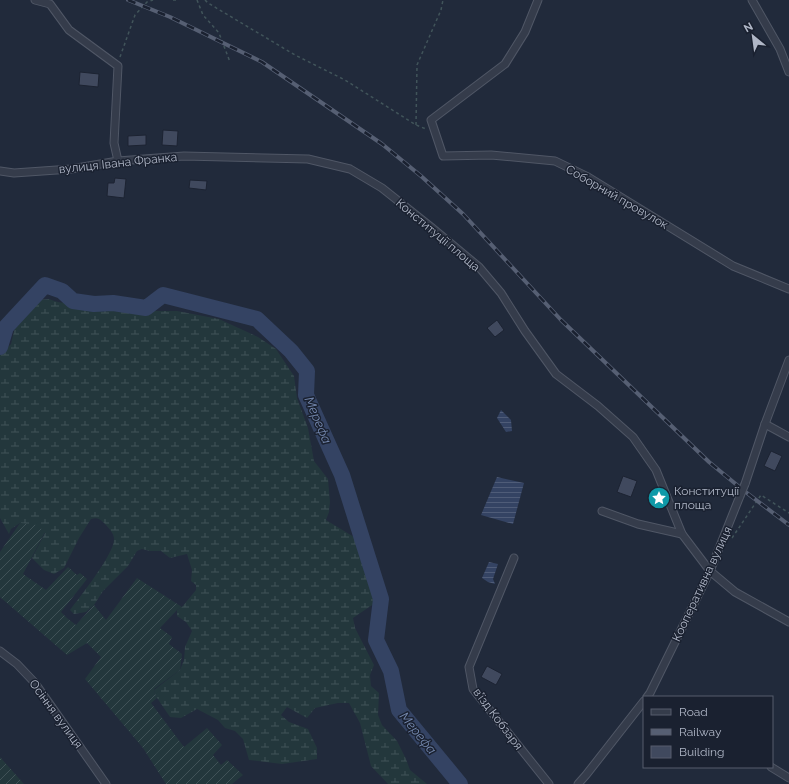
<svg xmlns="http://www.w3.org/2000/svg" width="789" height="784" font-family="Raleway,sans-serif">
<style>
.wetland{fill:url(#wetland-marsh)}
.garden{fill:url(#garden-furrows)}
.water{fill:url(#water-rules)}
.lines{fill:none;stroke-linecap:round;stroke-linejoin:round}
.river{stroke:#344363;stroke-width:16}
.building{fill:#40495e;stroke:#1c2332}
.street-casing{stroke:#505766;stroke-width:9}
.path{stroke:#41545a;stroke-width:1.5;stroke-dasharray:3 3;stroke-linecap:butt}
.street{stroke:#353c4b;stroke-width:7}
.rail-casing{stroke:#565f73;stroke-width:4}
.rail{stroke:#1a2130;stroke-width:2.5;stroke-dasharray:8;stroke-linecap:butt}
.street-bridge-casing{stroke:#505766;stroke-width:9;stroke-linecap:butt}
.street-bridge{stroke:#353c4b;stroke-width:7}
.labels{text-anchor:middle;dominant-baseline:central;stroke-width:3;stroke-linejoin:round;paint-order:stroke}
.street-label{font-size:12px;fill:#b0b7c7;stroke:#1a2130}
.poi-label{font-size:12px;fill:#b0b7c7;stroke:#1a2130;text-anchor:start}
.water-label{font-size:13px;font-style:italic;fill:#768ab1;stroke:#1a2130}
</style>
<defs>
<pattern id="wetland-marsh" width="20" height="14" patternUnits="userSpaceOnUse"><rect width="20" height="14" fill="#23373c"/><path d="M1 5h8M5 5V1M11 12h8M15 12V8" fill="none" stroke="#405257"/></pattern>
<pattern id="garden-furrows" width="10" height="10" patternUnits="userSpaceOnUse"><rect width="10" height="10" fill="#23373c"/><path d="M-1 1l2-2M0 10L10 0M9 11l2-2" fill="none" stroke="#405257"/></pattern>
<pattern id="water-rules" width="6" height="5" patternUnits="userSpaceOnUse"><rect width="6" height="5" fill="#344363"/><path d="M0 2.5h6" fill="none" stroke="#4f5c78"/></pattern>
</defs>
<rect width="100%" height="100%" fill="#212a3b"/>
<!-- wetland -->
<path class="wetland" d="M49,299C57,302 65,305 73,301L92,311L102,310L134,313L155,311H177L219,319L258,337L276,349L294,376L297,398L308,428L314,461L328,479L330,502L329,512L326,520L354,537L368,566L374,588L381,599L353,618L355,628L374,665L370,675L371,686L379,693L378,715L382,725L397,741L406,759L410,770L427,784H388L371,766L360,723L349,703H338L315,708L307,718L287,707L281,715L289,722L308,729L317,748V759L282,764L249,760L243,739L235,731L225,728L218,720L197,709L181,718L170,717L155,695L154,690L180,670L184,660L185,647L192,631L186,622L177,616V610L182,607L196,590V585L191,581L192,570L187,554L170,558L161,551H150L142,549L137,551L128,566L103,591L94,605L86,612L74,614L70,610C80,597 115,553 114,539C114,533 109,529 106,525C101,520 98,517 91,519L79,538L64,568L54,574L44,570L32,558L45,533L20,523L11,529L9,534L0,518V355L11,344L16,323L38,300Z"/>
<!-- garden -->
<g class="garden">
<polygon points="20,523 37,525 45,532 23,574 46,590 68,567 77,575 80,573 87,579 61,612 67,618 76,625 94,605 106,620 137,578 182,607 177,610 160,628 172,637 169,644 182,654 180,670 154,689 155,695 157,698 151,703 184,747 207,728 222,745 213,755 221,765 227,760 243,775 232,784 166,784 143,748 85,679 101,657 87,643 67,655 0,597 0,552"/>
<polygon points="0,757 24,784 0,784"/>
</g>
<!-- water -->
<g class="water">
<polygon points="501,410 511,420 512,431 506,432 497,418"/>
<polygon points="497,477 524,483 513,524 481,515"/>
<polygon points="489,562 498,564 493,579 495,584 488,582 482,578"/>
</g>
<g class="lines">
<!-- river -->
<polyline class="river" points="0,347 6,327 45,285 62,291 73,301 94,304 113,303 146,308 163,295 257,319 291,351 307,371 306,395 342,475 381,599 376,640 391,671 399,710 460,784"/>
</g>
<!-- building -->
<g class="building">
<polygon points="80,72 99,74 98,87 79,85"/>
<polygon points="163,130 178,131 177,146 162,145"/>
<polygon points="146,135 146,145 128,146 128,136"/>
<polygon points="115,178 126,179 124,198 107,196 108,183 114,183"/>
<polygon points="190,180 207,181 206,190 189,188"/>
<polygon points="497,320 504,330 495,337 487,328"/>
<polygon points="771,451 782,456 775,471 764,466"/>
<polygon points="623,476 637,481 631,497 617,492"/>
<polygon points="487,666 502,674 496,685 481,677"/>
</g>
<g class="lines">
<!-- street casing -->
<g class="street-casing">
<g id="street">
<polyline points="35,0 50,4 69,30 118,66 114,143 118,161"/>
<polyline points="538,0 525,32 505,64 431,120 443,156 491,155 555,161 588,177 733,266 789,289"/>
<polyline points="752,0 780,49 789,72"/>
<polyline points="0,171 14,173 71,169 118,161 184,156 308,159 350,169 382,188 431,227 479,267 501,293 525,331 556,374 598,406 633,437 656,470 682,534 710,571 735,592 789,622"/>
<polyline points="765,424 789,437"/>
<polyline points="745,484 765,424 789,360"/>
<polyline points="602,511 638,524 682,534"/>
<polyline points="514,558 469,667 473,689 549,784"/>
<polyline points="0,651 17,664 35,683 106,784"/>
<polyline points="647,697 650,693 710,571 740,496"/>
<polyline points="771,767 789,778"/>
<polyline points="578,784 586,775 644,701"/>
</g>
</g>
<!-- path -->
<g class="path">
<polyline points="173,0 178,0"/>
<polyline points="197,0 203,15 219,33 230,62"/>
<polyline points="205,0 208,3 295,55 345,80 416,125 426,129"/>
<polyline points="120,57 135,15 147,2 153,0"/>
<polyline points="416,125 417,65 441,10 443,0"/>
<polyline points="732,538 761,495 789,513"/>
</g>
<!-- street -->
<use href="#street" class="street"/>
<!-- rail casing -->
<g class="rail-casing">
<polyline id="rail" points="128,0 170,17 262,62 382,144 421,176 463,214 561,320 709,462 743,490 789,525"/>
</g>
<!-- rail -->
<use href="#rail" class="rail"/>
<!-- street-bridge casing -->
<g class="street-bridge-casing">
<polyline id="street-bridge" points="740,496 745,484"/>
</g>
<!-- street-bridge -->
<use href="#street-bridge" class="street-bridge"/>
</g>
<!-- icons -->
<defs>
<g id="sight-disc" transform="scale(1.15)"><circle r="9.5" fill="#0f9aa8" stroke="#1a2130"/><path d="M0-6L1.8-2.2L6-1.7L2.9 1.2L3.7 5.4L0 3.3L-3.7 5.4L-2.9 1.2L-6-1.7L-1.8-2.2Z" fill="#fff"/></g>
</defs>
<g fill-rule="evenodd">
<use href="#sight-disc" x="659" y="498"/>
</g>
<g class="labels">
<!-- street labels -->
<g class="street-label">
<text transform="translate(118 163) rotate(-6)">вулиця Івана Франка</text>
<text transform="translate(617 197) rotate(30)">Соборний провулок</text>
<text transform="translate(438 235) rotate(40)">Конституції площа</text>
<text transform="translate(702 584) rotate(-65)">Кооперативна вулиця</text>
<text transform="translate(56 714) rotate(54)">Осіння вулиця</text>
<text transform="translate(498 719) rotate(53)">в’їзд Кобзаря</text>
</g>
<!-- poi labels -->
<g class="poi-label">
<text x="674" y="491">Конституції<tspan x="674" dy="14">площа</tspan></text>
</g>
<!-- water labels -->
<g class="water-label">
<text transform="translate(318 420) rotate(67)">Мерефа</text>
<text transform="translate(418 733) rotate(51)">Мерефа</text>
</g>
</g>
<!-- legend -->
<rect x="643" y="696" width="130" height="72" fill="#1a2130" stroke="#565d6c"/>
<rect x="651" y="709" width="20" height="6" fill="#353c4b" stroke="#565d6c"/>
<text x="679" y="716" font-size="12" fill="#b0b7c7">Road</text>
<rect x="651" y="729" width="20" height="6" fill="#565f73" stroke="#565d6c"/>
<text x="679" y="736" font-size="12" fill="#b0b7c7">Railway</text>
<rect x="651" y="746" width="20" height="12" fill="#40495e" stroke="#565d6c"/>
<text x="679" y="756" font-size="12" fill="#b0b7c7">Building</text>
<!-- north arrow -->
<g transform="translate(753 36) rotate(331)" stroke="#1a2130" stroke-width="3" paint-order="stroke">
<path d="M0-3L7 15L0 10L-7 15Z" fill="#b0b7c7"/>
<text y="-6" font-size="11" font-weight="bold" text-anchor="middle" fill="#b0b7c7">N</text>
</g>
</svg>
